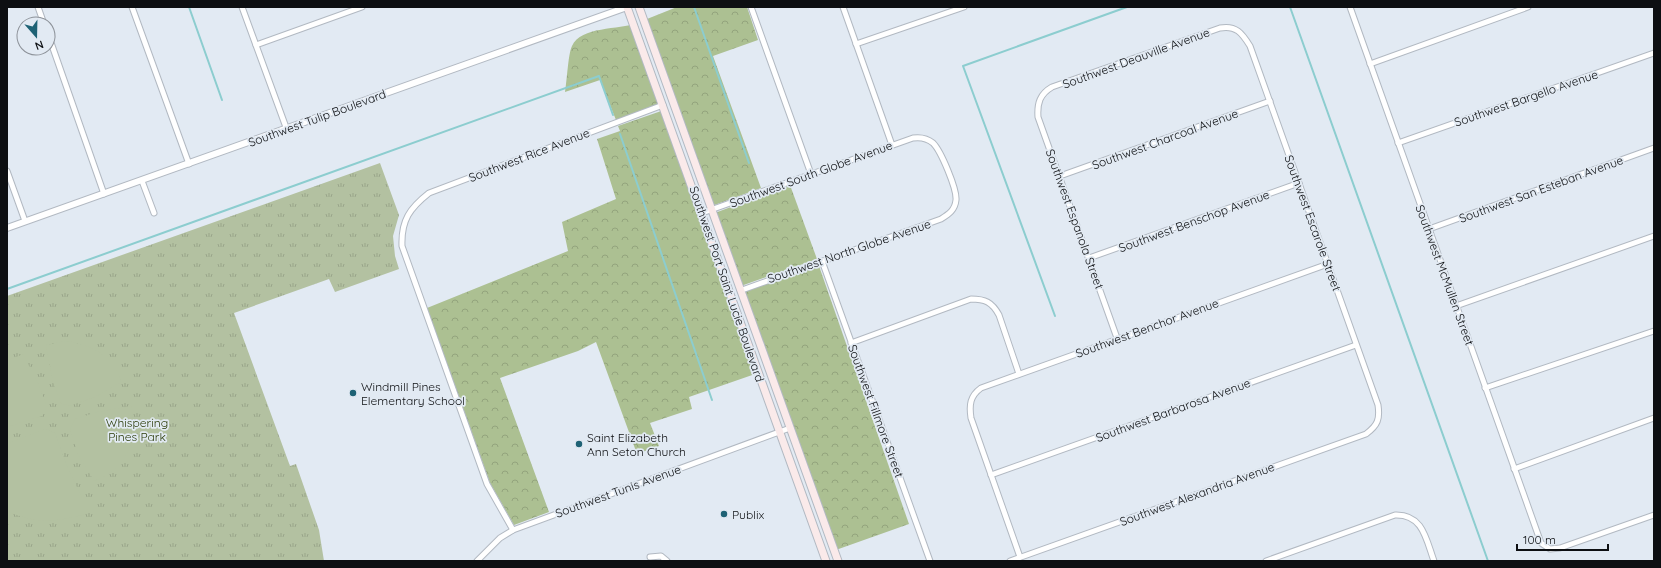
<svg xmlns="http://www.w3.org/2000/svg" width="1661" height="568" font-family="Quicksand,sans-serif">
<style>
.grass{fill:url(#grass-tufts)}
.forest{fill:url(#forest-crowns)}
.pitch{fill:#b3c1a1}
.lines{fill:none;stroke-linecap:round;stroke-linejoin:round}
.stream{stroke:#8ccdcf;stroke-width:2}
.minor-casing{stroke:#b2b9c2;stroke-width:7}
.tertiary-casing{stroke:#b2b9c2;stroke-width:8}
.secondary-casing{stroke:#b2b9c2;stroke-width:9}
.minor{stroke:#fff;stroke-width:5}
.tertiary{stroke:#fff;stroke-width:6}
.secondary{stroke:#faeaea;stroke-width:7}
.poi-dot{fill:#1e6275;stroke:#e2eaf3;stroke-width:1.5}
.labels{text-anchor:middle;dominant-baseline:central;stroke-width:3.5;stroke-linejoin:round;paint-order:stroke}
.street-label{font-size:12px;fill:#0d0f12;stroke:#e2eaf3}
.poi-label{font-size:12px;fill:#0d0f12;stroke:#e2eaf3;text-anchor:start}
.park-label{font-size:12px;fill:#2a3b08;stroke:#e2eaf3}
</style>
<defs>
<pattern id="grass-tufts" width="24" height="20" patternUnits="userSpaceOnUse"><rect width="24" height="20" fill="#b3c1a1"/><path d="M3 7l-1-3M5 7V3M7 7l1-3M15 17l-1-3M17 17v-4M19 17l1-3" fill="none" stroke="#99a58a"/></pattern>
<pattern id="forest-crowns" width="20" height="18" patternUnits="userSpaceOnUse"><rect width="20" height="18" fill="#acc092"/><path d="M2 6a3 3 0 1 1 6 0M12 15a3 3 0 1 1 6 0" fill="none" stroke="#93a47d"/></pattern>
</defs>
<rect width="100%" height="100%" fill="#e2eaf3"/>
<!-- grass -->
<polygon class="grass" points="380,163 399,215 393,236 395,256 399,269 335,292 329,279 234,313 290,466 296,464 319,530 324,561 7,561 7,296"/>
<!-- forest -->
<g class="forest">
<polygon points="677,7 747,7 758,40 713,56 761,188 709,207 642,21"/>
<path d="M637,23L665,102L616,120L600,80L565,92C567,81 568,54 572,46C581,26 619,30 637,23Z"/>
<polygon points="667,109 733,292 746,343 758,373 689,397 692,409 650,423 659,446 637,454 596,342 578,351 500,378 549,512 514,525 490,483 427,308 568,251 562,222 616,199 597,139 620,131 618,126"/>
<polygon points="790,185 817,259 738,287 712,214"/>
<polygon points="819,266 909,524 833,551 740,293"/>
</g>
<!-- pitch -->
<g class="pitch">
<path d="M66,341C92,345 114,356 121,382L95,397L69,406L61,403L53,382L46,345Z"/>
<polygon points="23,354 38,383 47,407 42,416 7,427 7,361"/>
<path d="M131,406C138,440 128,468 94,481L78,454L70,429L75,419L97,412Z"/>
<path d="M46,429L55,433L67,466L89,513C56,522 39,525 7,511V444Z"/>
</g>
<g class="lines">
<!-- stream -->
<g class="stream">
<polyline points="189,7 222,100"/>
<polyline points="694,7 749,163"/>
<polyline points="1290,7 1488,561"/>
<polyline points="620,134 712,400"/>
<polyline points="7,289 599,76 613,115"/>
<polyline points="1055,316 963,66 1127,7"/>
</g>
<!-- minor casing -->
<g class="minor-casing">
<g id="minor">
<polyline points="38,7 44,24"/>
<polyline points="132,7 189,164"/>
<polyline points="242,7 287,130"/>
<polyline points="751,7 811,174"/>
<polyline points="843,7 892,145"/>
<polyline points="1350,7 1541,543 1550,549 1560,548 1654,515"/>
<polyline points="48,34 104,194"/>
<polyline points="856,44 964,7"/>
<polyline points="256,45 362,7"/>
<polyline points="1370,64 1528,7"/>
<polyline points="1398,143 1654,53"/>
<polyline points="7,171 25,221"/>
<polyline points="1060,176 1270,101"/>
<polyline points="142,181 154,213"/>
<path d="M702,213L913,138C920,137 927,138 933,143C941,151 957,189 956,200C955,210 949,214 941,219L742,290"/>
<polyline points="1429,229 1654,148"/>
<polyline points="1089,258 1299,183"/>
<polyline points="822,261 930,561"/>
<polyline points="1456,306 1654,236"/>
<path d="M851,343L971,299C985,299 992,302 999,315L1019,374"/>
<polyline points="1485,388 1654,331"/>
<polyline points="1514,469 1654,418"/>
<polyline points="991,475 1356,345"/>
<path d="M513,530L487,484L402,246C401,220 410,208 429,193L663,105"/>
<polyline points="650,557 661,556 667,561"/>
<path d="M1020,557L971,418C969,405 970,396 981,388L1328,264"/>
<polyline points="477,561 500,538 513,530 790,428"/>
<path d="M1010,561L1366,434C1378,425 1380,419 1378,405L1250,46C1242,33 1236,25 1220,28L1052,87C1040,94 1037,103 1038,117L1117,338"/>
<path d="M1266,561L1395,515C1423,514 1426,539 1434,561"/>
</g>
</g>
<!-- tertiary casing -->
<g class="tertiary-casing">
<polyline id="tertiary" points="7,228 627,7"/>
</g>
<!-- secondary casing -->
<g class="secondary-casing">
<g id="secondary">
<polyline points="627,7 826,561"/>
<polyline points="639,7 838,561"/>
</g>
</g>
<!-- minor -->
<use href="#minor" class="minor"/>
<!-- tertiary -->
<use href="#tertiary" class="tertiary"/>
<!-- secondary -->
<use href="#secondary" class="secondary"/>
</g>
<!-- markers -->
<g class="poi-dot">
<circle cx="353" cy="393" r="4"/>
<circle cx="579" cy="444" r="4"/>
<circle cx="724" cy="514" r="4"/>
</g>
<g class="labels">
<!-- street labels -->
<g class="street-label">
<text transform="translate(1136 58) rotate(-20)">Southwest Deauville Avenue</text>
<text transform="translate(1526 98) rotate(-19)">Southwest Bargello Avenue</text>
<text transform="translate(317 118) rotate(-20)">Southwest Tulip Boulevard</text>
<text transform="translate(1165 139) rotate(-20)">Southwest Charcoal Avenue</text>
<text transform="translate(529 155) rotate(-21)">Southwest Rice Avenue</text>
<text transform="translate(811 174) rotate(-20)">Southwest South Globe Avenue</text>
<text transform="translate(1541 189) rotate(-20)">Southwest San Esteban Avenue</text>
<text transform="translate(1075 219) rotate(70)">Southwest Espanola Street</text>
<text transform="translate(1194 221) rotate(-20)">Southwest Benschop Avenue</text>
<text transform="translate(1313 223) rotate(70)">Southwest Escarole Street</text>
<text transform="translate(849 251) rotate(-19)">Southwest North Globe Avenue</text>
<text transform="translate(1445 275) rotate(70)">Southwest McMullen Street</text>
<text transform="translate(727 284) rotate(71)">Southwest Port Saint Lucie Boulevard</text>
<text transform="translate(1147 328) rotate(-20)">Southwest Benchor Avenue</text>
<text transform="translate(1173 410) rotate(-20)">Southwest Barbarosa Avenue</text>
<text transform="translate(876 411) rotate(70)">Southwest Fillmore Street</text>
<text transform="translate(618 491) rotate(-20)">Southwest Tunis Avenue</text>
<text transform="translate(1197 494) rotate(-20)">Southwest Alexandria Avenue</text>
</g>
<!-- poi labels -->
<g class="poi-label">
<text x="361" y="386">Windmill Pines<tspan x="361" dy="14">Elementary School</tspan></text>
<text x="587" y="437">Saint Elizabeth<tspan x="587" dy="14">Ann Seton Church</tspan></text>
<text x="732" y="514">Publix</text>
</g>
<!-- park labels -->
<g class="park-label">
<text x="137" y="422">Whispering<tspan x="137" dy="14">Pines Park</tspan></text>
</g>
</g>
<!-- border -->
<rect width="1661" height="568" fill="none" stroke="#0d0f12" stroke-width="16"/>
<!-- north arrow -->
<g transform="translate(36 36) rotate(160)"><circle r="19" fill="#e2eaf3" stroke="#8d9299"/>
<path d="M0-3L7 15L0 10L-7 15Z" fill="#1e6275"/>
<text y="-6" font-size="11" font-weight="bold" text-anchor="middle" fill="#0d0f12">N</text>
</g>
<!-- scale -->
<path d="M1517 544v6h91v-6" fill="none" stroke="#0d0f12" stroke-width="2"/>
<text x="1523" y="544" font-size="12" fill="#0d0f12" stroke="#e2eaf3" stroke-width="3" paint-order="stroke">100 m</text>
</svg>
